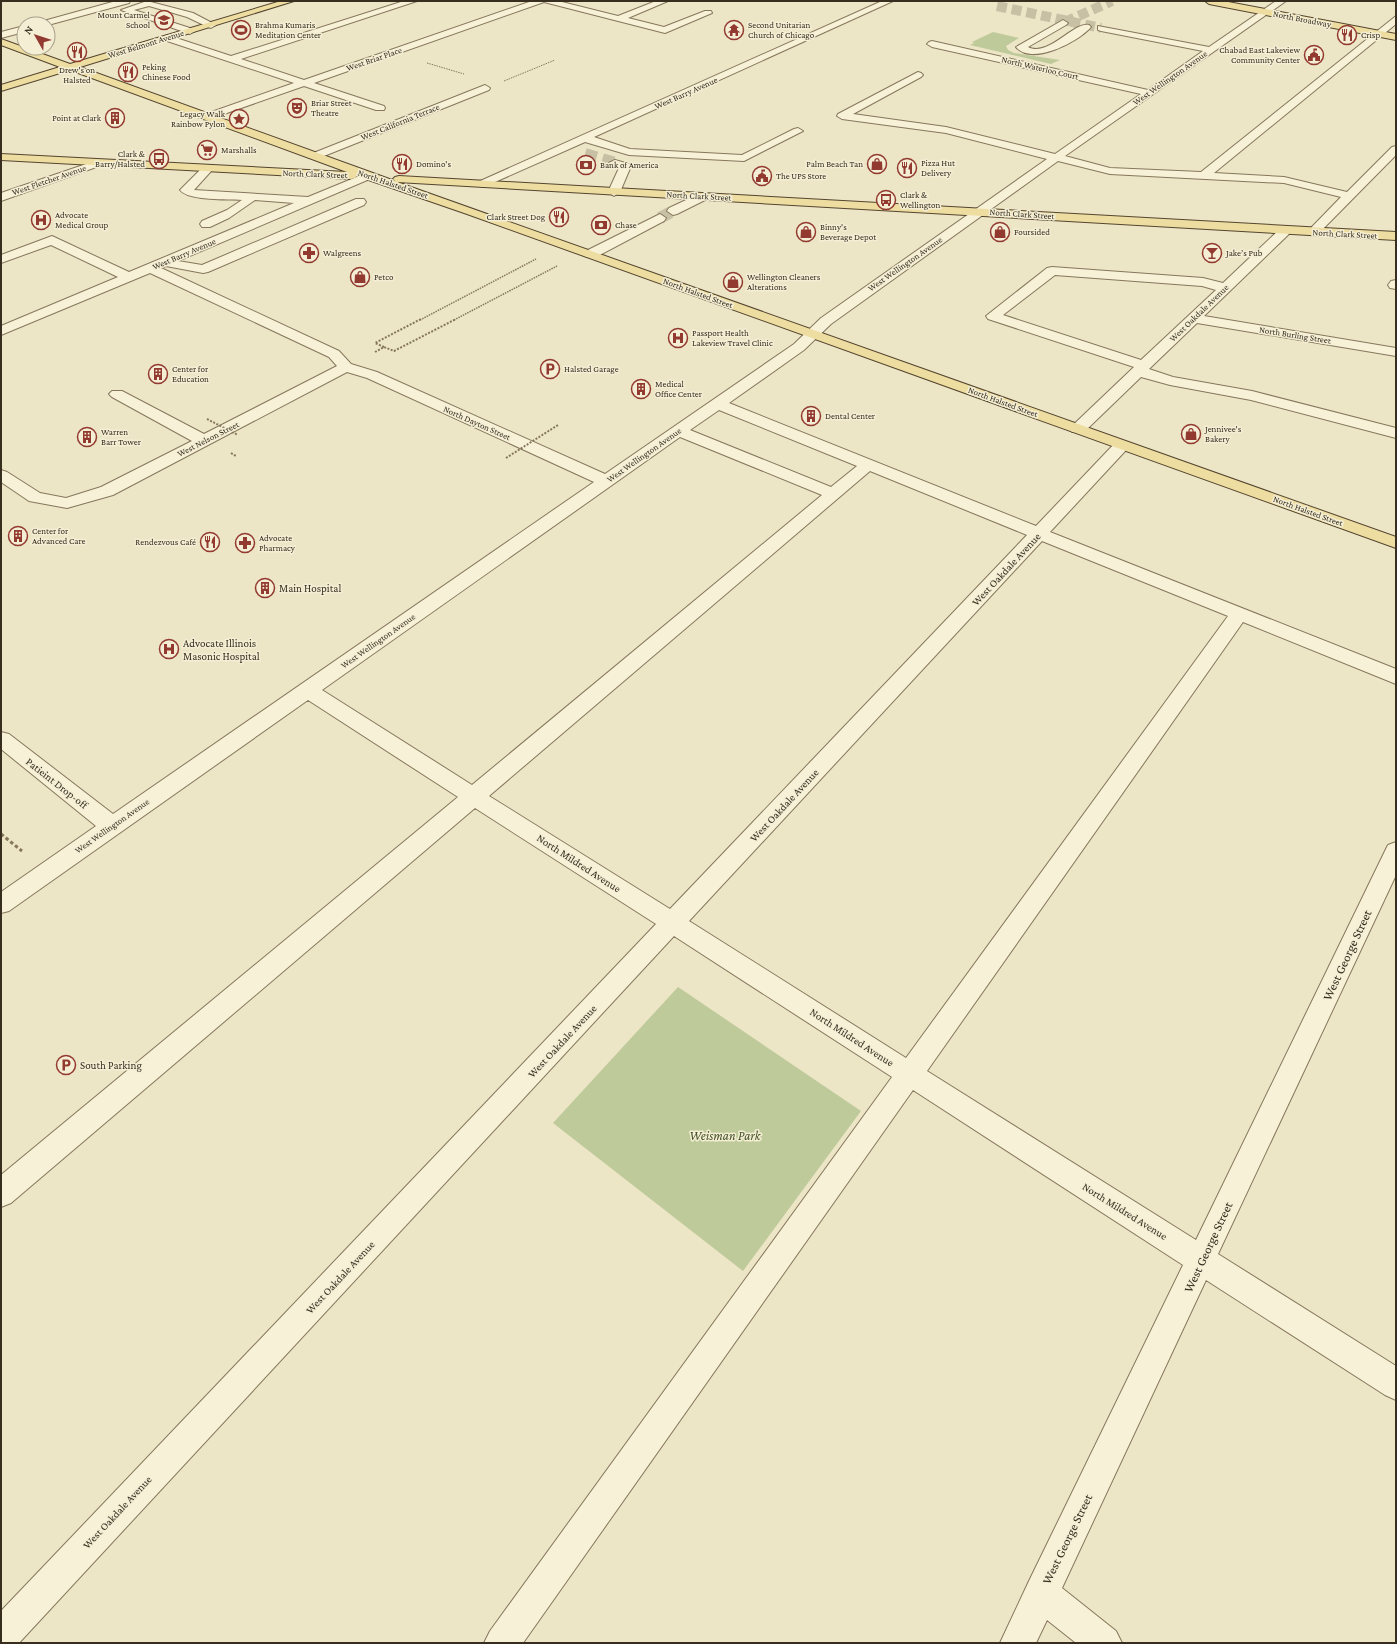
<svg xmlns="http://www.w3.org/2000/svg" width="1397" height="1644" font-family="'Crimson Pro',serif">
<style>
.green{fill:#bfca9a}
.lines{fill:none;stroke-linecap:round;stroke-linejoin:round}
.minor-tunnel-far1{stroke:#c8c0a5;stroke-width:10;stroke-dasharray:10 5;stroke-linecap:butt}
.minor-tunnel{stroke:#c8c0a5;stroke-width:12;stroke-dasharray:12 6;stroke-linecap:butt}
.minor-casing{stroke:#86775c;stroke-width:2}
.major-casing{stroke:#544530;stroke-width:2}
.path-far3{stroke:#86775c;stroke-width:1;stroke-dasharray:1.5 1;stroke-linecap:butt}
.path-far2{stroke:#86775c;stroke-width:1.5;stroke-dasharray:1.5 1;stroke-linecap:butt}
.path-far1{stroke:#86775c;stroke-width:2;stroke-dasharray:2 1.5;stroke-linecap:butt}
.path{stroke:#86775c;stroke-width:3;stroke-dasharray:3.5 2.5;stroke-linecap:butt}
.minor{fill:#f7f1d8;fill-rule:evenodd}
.major{fill:#eddda0;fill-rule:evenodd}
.path-bridge{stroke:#86775c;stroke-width:2;stroke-dasharray:2 1.5;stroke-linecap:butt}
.labels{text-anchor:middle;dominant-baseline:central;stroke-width:3;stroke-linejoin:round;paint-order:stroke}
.far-poi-label{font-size:9px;fill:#372e1f;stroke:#f4eed5;text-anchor:start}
.far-street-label{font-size:9px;fill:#372e1f;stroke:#f4eed5}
.street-label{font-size:11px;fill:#372e1f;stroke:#f4eed5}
.poi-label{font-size:11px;fill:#372e1f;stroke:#f4eed5;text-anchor:start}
.near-street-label{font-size:13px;fill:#372e1f;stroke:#f4eed5}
.near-park-label{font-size:13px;font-style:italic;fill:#435227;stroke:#f4eed5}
</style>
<rect width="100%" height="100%" fill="#ece5c6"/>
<!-- green -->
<g class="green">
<polygon points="993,32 1019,38 1006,46 1008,50 1014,53 1060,60 1051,64 970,45 974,43 972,42"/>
<polygon points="678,987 861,1111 743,1271 553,1123"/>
</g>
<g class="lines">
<!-- minor-tunnel-far1 -->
<g class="minor-tunnel-far1">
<polyline points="997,6 1101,28"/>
<polyline points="1065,22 1112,1"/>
</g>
<!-- minor-tunnel -->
<g class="minor-tunnel">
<polyline points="585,154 615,163"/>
<polyline points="660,218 673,211"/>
</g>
<!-- minor casing -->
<g class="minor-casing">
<g id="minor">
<polygon points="116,1 130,1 129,3 48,25 48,24 38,24 40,22"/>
<polygon points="147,1 193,13 216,25 211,28 208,27 187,17 149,6 134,10 193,29 195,31 190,34 121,10"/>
<polygon points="404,1 417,1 241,59 304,80 532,1 558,1 618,16 656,1 668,1 628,18 664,27 705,11 711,11 712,13 665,33 544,2 314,83 384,106 385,108 384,110 376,110 304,86 207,120 202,117 203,115 294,83 164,40 162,38 167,35 170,36 231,56"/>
<polygon points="882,1 893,1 594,137 630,149 742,155 794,129 798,128 803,131 744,161 629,155 585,142 486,186 482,187 476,184 478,182"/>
<path d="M1276,1H1286L1065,156L1110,168L1201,172L1396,16V24L1214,173L1284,177L1347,192L1392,147L1396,146V155L1317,235H1309L1307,232L1341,197L1284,183L1110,174L1058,161L831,324L804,350L729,403L1036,526L1116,442H1128L1130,445L1128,448L1050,532L1396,669V684L1243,622L927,1071L1196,1240L1385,851L1388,845L1396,842V875L1218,1254L1396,1366V1400L1385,1395L1206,1280L1062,1588L1116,1631L1122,1643H1076L1047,1620L1036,1643H1000L1029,1581L1183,1265L913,1090L523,1643H484L490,1631L892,1077L674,936L19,1643H1V1611L656,924L475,808L11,1203L1,1207V1175L458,797L308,700L9,911L1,913V892L96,826L1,749V732L9,734L113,814L594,482L367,378L347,372L113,495L67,508L29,501L1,482V470L7,472L40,493L66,498L101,487L192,441L112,397L109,394L112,391H122L204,434L337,366L329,357L150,273L1,335V326L118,277L51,245L1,263V255L52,236L129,272L294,203L255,200L229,218L210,227H202L200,224L202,221L227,210L242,200C229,199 188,201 180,190L203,167H211L213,169L194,190L308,197L364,174H372L374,176L372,178L178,261L202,265L356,199H364L366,202L364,205L208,272L203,273L166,266L161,268L339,351L351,364L377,372L605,474L794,344L821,318L1047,159L946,133L842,119L837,116L838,114L918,72L921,73L923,75L921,77L853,114L946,127L1055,154L1141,94L932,47L927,44L929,42L932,41L1148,90L1203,51L1101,31L1098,30V26L1209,47ZM719,410L857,466L831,487L690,430ZM680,437L822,495L472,785L322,690ZM870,471L1027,535L670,909L489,796ZM1042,541L1228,616L906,1058L689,921Z"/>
<path d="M1063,20L1068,23L1066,25L1028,47C1048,58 1074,21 1089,25L1091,27C1078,42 1032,66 1016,47Z"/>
<polygon points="24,26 24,32 1,38 1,32"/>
<polygon points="485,85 490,88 489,90 319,158 311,158 309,156 311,154"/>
<polygon points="98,160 104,163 102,165 1,201 1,193"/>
<polygon points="615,160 629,164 631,166 620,192 614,196 608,192 619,168 609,163"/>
<polygon points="701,193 707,197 705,200 677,214 673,215 667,211 669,208"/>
<polygon points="660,214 666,218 664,221 596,257 586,257 585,254 586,251"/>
<path d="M1285,227L1289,228L1291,231L1289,234L1204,316L1396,348V356L1197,323L1149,369L1173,377L1252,391L1396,428V438L1251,400L1170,385L1141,377L1084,432H1072L1070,429L1072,426L1134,367L988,319L986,316L1047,268L1052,267L1203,278L1223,283L1281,228ZM1055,275L1202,286L1216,290L1141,360L1003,315Z"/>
<polygon points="1396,280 1396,289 1390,288 1388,285 1391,281"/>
</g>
</g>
<!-- major casing -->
<g class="major-casing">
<g id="major">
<polygon points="281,1 294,1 80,67 395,181 393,179 395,177 399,176 1396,232 1396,240 397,182 1396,537 1396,548 467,214 357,176 355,178 351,179 1,160 1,154 347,172 70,70 1,91 1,85 60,67 1,45 1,39 70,64"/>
<polygon points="1205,1 1223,1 1396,34 1396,40 1209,4"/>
</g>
</g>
<!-- path-far3 -->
<g class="path-far3">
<polyline points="427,63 464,74"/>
<polyline points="504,81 555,60"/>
</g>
<!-- path-far2 -->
<g class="path-far2">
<polyline points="420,320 536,259"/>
<polyline points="454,320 557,266"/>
</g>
<!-- path-far1 -->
<g class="path-far1">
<polyline points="384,347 375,343 421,319"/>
<polyline points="375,352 384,347 394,351 456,319"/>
<polyline points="231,453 236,456"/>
</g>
<!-- path -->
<polyline class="path" points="1,834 22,851"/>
<!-- minor -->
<use href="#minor" class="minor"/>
<!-- major -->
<use href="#major" class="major"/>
<!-- path-bridge -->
<g class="path-bridge">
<polyline points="207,419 238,435"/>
<polyline points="506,458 558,425"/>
</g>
</g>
<!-- icons -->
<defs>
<g id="school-ring" transform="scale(1)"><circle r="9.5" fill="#f4eed5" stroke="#923a30" stroke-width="1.5"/><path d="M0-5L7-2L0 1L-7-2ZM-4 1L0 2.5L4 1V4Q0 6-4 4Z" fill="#923a30"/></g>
<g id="stadium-ring" transform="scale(1)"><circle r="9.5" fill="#f4eed5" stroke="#923a30" stroke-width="1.5"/><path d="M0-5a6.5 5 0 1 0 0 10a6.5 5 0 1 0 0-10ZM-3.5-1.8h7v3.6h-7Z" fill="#923a30"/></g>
<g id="temple-ring" transform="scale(1)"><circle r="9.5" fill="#f4eed5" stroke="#923a30" stroke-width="1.5"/><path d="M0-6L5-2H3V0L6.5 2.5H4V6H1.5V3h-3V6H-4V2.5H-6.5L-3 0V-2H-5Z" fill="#923a30"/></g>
<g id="restaurant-ring" transform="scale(1)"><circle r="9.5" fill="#f4eed5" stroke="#923a30" stroke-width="1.5"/><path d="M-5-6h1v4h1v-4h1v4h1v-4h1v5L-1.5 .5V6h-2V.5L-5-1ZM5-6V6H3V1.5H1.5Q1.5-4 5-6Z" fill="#923a30"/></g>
<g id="civic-ring" transform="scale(1)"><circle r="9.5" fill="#f4eed5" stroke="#923a30" stroke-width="1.5"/><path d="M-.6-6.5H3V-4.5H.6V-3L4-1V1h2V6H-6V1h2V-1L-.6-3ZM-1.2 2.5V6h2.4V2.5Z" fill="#923a30"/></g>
<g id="theatre-ring" transform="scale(1)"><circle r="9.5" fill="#f4eed5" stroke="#923a30" stroke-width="1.5"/><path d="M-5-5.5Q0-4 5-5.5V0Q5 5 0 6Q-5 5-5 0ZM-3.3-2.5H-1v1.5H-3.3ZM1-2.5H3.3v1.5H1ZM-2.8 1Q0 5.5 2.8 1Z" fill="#923a30"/></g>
<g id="building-ring" transform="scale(1)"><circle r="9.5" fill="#f4eed5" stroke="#923a30" stroke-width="1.5"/><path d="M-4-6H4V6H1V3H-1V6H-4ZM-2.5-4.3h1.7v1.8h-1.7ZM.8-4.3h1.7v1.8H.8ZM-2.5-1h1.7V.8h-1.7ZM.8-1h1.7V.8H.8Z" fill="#923a30"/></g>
<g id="sight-ring" transform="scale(1)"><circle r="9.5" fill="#f4eed5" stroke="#923a30" stroke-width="1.5"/><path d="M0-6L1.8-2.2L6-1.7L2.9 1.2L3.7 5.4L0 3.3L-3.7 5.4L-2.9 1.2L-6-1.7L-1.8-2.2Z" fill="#923a30"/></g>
<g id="supermarket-ring" transform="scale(1)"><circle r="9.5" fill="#f4eed5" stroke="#923a30" stroke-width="1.5"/><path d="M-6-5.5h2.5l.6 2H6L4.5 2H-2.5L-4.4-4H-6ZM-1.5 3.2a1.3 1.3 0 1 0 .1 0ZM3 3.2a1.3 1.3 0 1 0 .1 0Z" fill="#923a30"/></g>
<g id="bus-ring" transform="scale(1)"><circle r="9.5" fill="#f4eed5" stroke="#923a30" stroke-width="1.5"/><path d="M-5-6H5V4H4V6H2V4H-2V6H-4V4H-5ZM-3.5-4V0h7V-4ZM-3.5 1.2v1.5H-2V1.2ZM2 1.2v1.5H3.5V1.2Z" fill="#923a30"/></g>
<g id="shop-ring" transform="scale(1)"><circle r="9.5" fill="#f4eed5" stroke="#923a30" stroke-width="1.5"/><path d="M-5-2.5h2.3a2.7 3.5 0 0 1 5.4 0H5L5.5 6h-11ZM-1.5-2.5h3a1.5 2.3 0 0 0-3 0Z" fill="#923a30"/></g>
<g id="bank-ring" transform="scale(1)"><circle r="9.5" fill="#f4eed5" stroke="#923a30" stroke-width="1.5"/><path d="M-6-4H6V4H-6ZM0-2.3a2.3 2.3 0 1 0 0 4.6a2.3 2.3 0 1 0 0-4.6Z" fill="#923a30"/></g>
<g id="hospital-ring" transform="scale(1)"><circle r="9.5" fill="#f4eed5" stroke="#923a30" stroke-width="1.5"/><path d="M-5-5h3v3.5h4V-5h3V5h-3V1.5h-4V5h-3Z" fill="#923a30"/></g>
<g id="pharmacy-ring" transform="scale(1)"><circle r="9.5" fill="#f4eed5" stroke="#923a30" stroke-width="1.5"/><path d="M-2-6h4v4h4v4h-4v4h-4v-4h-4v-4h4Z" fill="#923a30"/></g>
<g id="bar-ring" transform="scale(1)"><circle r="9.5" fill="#f4eed5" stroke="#923a30" stroke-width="1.5"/><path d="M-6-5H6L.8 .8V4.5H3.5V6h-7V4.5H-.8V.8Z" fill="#923a30"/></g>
<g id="parking-ring" transform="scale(1)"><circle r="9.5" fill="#f4eed5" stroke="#923a30" stroke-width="1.5"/><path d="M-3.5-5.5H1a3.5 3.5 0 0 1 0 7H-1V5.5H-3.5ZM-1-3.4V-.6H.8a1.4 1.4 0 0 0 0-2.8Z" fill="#923a30"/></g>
</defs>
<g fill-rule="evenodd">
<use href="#school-ring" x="164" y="20"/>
<use href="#stadium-ring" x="241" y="30"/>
<use href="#temple-ring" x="734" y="30"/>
<use href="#restaurant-ring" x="1347" y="35"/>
<use href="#restaurant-ring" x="77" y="52"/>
<use href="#civic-ring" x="1314" y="55"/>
<use href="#restaurant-ring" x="128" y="72"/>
<use href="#theatre-ring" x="297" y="108"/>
<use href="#building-ring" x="115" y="118"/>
<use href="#sight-ring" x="239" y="119"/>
<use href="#supermarket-ring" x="207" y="150"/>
<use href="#bus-ring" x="159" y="159"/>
<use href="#restaurant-ring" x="402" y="164"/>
<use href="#shop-ring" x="877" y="164"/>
<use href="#bank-ring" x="586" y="165"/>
<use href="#restaurant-ring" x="907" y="168"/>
<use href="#civic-ring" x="762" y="176"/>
<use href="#bus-ring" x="886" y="200"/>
<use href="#restaurant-ring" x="559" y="217"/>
<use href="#hospital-ring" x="41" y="220"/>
<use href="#bank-ring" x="601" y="225"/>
<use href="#shop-ring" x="806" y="232"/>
<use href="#shop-ring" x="1000" y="232"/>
<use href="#pharmacy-ring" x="309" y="253"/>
<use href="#bar-ring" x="1212" y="253"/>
<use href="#shop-ring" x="360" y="277"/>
<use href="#shop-ring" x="733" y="282"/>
<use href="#hospital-ring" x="678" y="338"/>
<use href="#parking-ring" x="550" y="369"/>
<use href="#building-ring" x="158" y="374"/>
<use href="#building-ring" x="641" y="389"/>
<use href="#building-ring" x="811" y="416"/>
<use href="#shop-ring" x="1191" y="434"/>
<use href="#building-ring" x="87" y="437"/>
<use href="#building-ring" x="18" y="536"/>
<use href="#restaurant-ring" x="210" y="542"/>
<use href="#pharmacy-ring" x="245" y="543"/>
<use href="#building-ring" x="265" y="588"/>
<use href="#hospital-ring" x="169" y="649"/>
<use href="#parking-ring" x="66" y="1065"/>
</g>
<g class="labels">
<!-- far-poi labels -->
<g class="far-poi-label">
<text x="150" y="15" text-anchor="end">Mount Carmel<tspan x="150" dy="10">School</tspan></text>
<text x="255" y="25">Brahma Kumaris<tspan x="255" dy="10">Meditation Center</tspan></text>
<text x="748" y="25">Second Unitarian<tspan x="748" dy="10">Church of Chicago</tspan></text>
<text x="1361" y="35">Crisp</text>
<text x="1300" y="50" text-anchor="end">Chabad East Lakeview<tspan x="1300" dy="10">Community Center</tspan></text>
<text x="142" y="67">Peking<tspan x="142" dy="10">Chinese Food</tspan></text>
<text x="77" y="70" text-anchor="middle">Drew's on<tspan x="77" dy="10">Halsted</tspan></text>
<text x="311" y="103">Briar Street<tspan x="311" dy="10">Theatre</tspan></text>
<text x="225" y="114" text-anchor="end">Legacy Walk<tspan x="225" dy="10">Rainbow Pylon</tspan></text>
<text x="101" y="118" text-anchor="end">Point at Clark</text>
<text x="221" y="150">Marshalls</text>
<text x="145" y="154" text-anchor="end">Clark &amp;<tspan x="145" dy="10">Barry/Halsted</tspan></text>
<text x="921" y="163">Pizza Hut<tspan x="921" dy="10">Delivery</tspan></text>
<text x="416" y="164">Domino's</text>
<text x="863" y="164" text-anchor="end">Palm Beach Tan</text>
<text x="600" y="165">Bank of America</text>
<text x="776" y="176">The UPS Store</text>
<text x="900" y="195">Clark &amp;<tspan x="900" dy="10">Wellington</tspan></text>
<text x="55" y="215">Advocate<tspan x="55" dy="10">Medical Group</tspan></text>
<text x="545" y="217" text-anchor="end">Clark Street Dog</text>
<text x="615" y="225">Chase</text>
<text x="820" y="227">Binny's<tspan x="820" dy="10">Beverage Depot</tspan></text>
<text x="1014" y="232">Foursided</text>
<text x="323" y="253">Walgreens</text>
<text x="1226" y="253">Jake’s Pub</text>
<text x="374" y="277">Petco</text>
<text x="747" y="277">Wellington Cleaners<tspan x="747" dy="10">Alterations</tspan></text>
<text x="692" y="333">Passport Health<tspan x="692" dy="10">Lakeview Travel Clinic</tspan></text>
<text x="172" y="369">Center for<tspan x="172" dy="10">Education</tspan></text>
<text x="564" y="369">Halsted Garage</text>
<text x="655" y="384">Medical<tspan x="655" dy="10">Office Center</tspan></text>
<text x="825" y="416">Dental Center</text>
<text x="1205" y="429">Jennivee's<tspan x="1205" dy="10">Bakery</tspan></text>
<text x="101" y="432">Warren<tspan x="101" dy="10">Barr Tower</tspan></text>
<text x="32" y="531">Center for<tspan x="32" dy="10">Advanced Care</tspan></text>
<text x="259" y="538">Advocate<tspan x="259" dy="10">Pharmacy</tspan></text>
<text x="196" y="542" text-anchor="end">Rendezvous Café</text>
</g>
<!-- far-street labels -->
<g class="far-street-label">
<text transform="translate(1302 19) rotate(11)">North Broadway</text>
<text transform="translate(146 44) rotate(-17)">West Belmont Avenue</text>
<text transform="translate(374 59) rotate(-19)">West Briar Place</text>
<text transform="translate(1040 68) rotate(13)">North Waterloo Court</text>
<text transform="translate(1170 78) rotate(-35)">West Wellington Avenue</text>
<text transform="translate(686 93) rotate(-24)">West Barry Avenue</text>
<text transform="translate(400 122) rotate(-22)">West California Terrace</text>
<text transform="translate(315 174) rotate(2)">North Clark Street</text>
<text transform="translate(49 180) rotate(-19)">West Fletcher Avenue</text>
<text transform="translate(393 184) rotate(19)">North Halsted Street</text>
<text transform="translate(699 196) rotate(3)">North Clark Street</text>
<text transform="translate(1022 214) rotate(4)">North Clark Street</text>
<text transform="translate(1345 234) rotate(3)">North Clark Street</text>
<text transform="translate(184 254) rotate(-23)">West Barry Avenue</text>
<text transform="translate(905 264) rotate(-35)">West Wellington Avenue</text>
<text transform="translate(698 293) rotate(20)">North Halsted Street</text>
<text transform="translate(1199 313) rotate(-44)">West Oakdale Avenue</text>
<text transform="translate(1295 335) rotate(9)">North Burling Street</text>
<text transform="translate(1003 402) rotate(20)">North Halsted Street</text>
<text transform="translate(477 423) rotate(24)">North Dayton Street</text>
<text transform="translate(208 439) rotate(-27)">West Nelson Street</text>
<text transform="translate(644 455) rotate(-35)">West Wellington Avenue</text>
<text transform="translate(1308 511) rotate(20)">North Halsted Street</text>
<text transform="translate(378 641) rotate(-35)">West Wellington Avenue</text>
<text transform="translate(112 826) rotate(-35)">West Wellington Avenue</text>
</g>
<!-- street labels -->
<g class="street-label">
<text transform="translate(1006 569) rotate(-47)">West Oakdale Avenue</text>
<text transform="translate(57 783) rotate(38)">Patieint Drop-off</text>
<text transform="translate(784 805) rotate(-47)">West Oakdale Avenue</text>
<text transform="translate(579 863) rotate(33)">North Mildred Avenue</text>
<text transform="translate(852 1037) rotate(33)">North Mildred Avenue</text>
<text transform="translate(562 1041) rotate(-47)">West Oakdale Avenue</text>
<text transform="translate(1125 1211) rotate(32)">North Mildred Avenue</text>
<text transform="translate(340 1277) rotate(-47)">West Oakdale Avenue</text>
<text transform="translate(117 1512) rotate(-47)">West Oakdale Avenue</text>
</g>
<!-- poi labels -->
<g class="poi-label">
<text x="279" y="588">Main Hospital</text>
<text x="183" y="643">Advocate Illinois<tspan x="183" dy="13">Masonic Hospital</tspan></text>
<text x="80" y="1065">South Parking</text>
</g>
<!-- near-street labels -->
<g class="near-street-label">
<text transform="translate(1347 955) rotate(-65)">West George Street</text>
<text transform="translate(1208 1247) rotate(-65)">West George Street</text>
<text transform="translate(1067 1539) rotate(-64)">West George Street</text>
</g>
<!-- near-park labels -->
<g class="near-park-label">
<text x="725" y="1135">Weisman Park</text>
</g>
</g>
<!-- border -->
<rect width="1397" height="1644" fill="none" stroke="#372e1f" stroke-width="4"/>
<!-- north arrow -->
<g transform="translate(36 36) rotate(309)"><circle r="19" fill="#f4eed5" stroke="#a8a18c"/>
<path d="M0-3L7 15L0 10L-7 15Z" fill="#923a30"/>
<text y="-6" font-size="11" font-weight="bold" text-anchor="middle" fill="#372e1f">N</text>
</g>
</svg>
